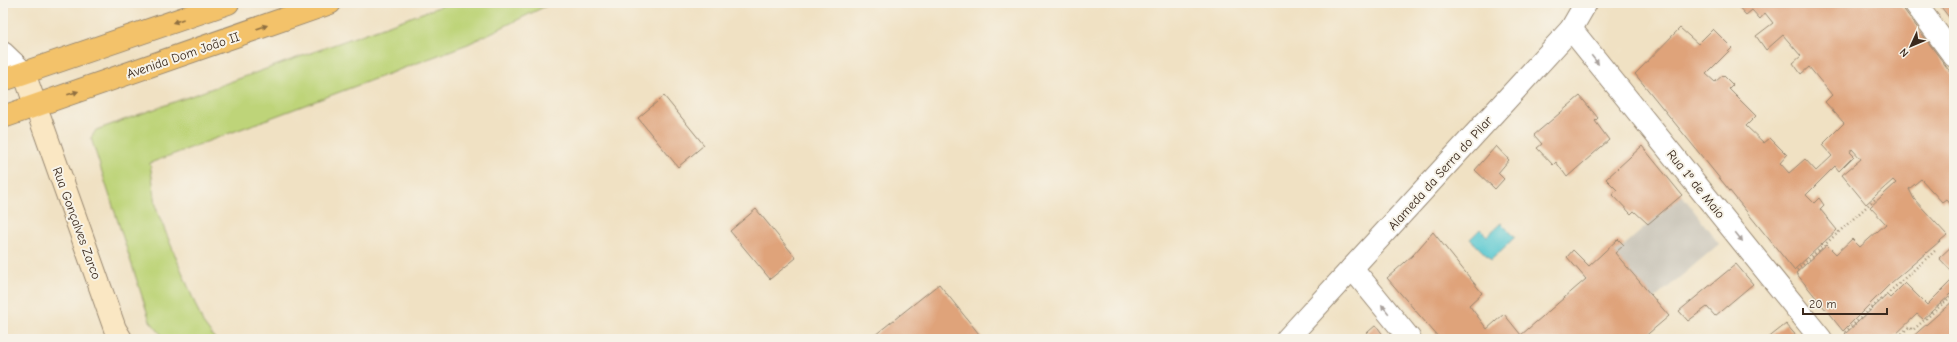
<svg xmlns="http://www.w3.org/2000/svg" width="1957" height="342" font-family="'Comic Neue',sans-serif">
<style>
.industrial{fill:#c9c4b8}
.green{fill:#bed479;stroke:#7c7f4c}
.water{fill:#5cc9d1;stroke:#4c7a78}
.building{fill:#dfa37a}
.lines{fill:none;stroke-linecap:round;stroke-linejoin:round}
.minor-casing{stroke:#968670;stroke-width:24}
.tertiary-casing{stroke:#968670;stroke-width:24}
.secondary-casing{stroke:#968670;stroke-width:24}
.primary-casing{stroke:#968670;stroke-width:24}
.path{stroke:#968670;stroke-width:2.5;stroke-dasharray:1 3;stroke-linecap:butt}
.minor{stroke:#fff;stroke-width:22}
.tertiary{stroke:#fff;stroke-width:22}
.secondary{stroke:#fae7c3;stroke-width:22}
.primary{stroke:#f3c26a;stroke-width:22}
.oneway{fill:#8e6e40}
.oneway2{fill:#a79f9a}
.labels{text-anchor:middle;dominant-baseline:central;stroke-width:4;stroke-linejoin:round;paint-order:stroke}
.street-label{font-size:13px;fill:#3b2a1e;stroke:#f7f3e8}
</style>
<rect width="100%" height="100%" fill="#f7f3e8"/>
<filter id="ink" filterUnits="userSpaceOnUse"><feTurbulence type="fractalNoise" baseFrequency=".025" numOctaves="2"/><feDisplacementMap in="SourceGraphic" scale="8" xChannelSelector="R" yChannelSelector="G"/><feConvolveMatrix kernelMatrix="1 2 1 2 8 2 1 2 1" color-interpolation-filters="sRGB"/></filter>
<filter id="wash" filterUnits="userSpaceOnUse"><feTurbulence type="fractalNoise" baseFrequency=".012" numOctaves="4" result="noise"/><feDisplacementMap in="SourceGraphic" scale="16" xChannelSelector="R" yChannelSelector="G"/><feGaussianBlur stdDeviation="0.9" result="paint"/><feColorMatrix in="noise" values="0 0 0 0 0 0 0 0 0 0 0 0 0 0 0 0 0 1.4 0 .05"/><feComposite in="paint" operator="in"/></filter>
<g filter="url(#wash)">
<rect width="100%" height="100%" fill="#f0e1c3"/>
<!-- industrial -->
<polygon class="industrial" points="1682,195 1719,244 1614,333 1517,339"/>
<!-- green -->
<polygon class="green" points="450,3 552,3 468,44 150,163 157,211 203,323 215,339 165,339 150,321 91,138 96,130"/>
<!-- water -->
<polygon class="water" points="1501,223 1515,237 1491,260 1470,239 1480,229 1487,236"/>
<g id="blocks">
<!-- building -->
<g class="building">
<polygon points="1735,3 1899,3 1954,77 1954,208 1946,199 1942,202 1921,179 1909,189 1914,199 1947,235 1891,283 1843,331 1796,273 1827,245 1836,254 1852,239 1860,247 1886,224 1870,207 1896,183 1893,180 1866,204 1842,175 1861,159 1852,149 1850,152 1854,156 1839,171 1835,166 1806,195 1814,203 1819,198 1824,205 1820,209 1837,230 1794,270 1635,74 1680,28 1698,44 1713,29 1732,48 1706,74 1715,82 1723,75 1733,85 1729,89 1756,116 1746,126 1764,143 1770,138 1787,155 1780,163 1789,173 1805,159 1816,171 1832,156 1822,145 1844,123 1825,102 1832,95 1809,67 1801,74 1793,63 1801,56 1783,35 1766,50 1756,36 1773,23 1765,13 1760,19 1752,10 1746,15"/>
<polygon points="1938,3 1954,3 1954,24 1945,12"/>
<polygon points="664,96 704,145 678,167 638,118"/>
<polygon points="1580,96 1598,118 1595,121 1609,140 1567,177 1556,162 1553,165 1537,148 1542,144 1534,135"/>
<polygon points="1496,146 1509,160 1498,173 1504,179 1495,189 1475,170"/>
<polygon points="1642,146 1682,195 1648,224 1634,211 1631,214 1612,194 1617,190 1606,179"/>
<polygon points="756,209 796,258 770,279 730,231"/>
<polygon points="1433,232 1482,293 1469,305 1487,329 1504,314 1521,335 1586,279 1567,257 1573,250 1589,266 1618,239 1624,245 1615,253 1669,316 1642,339 1440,339 1387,278 1413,255"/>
<polygon points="1954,244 1954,274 1939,258"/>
<polygon points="1736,264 1753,284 1715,316 1707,307 1688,321 1679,311"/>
<polygon points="1954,278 1954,291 1949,296 1923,319 1917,314 1891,339 1849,339 1845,334 1887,295 1890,298 1905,283 1927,305"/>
<polygon points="939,284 983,339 870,339"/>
<polygon points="1954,300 1954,339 1910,339"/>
<polygon points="1786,324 1799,339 1767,339"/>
<polygon points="1376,325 1386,339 1360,339"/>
</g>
</g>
</g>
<g filter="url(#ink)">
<use href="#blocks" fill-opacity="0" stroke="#968670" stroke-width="1"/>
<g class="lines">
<!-- minor casing -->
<g class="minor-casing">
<g id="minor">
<polyline points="1571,29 1821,339"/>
<polyline points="3,53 24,73"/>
<polyline points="1352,268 1410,339"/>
</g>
</g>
<!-- tertiary casing -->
<g class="tertiary-casing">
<g id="tertiary">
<polyline points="1915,3 1954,56"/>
<polyline points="1287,339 1571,29 1586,3"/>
</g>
</g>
<!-- secondary casing -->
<g class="secondary-casing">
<polyline id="secondary" points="24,73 115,329 121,339"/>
</g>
<!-- primary casing -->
<g class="primary-casing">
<g id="primary">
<polyline points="3,80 228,3"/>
<polyline points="3,117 330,3"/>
</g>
</g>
<!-- path -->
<g class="path">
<polyline points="1797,270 1875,199"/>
<polyline points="1845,332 1937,249"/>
<polyline points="1896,339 1909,327 1913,330 1954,294"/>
</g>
<!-- minor -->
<use href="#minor" class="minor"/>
<!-- tertiary -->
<use href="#tertiary" class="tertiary"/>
<!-- secondary -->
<use href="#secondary" class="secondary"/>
<!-- primary -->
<use href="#primary" class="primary"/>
</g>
<!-- one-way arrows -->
<defs><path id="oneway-solid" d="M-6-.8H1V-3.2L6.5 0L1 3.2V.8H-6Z"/></defs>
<g class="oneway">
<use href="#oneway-solid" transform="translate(178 21) rotate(161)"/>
<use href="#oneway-solid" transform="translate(262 27) rotate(-19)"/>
<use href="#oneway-solid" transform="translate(73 93) rotate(-17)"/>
</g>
<g class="oneway2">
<use href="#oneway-solid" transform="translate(1595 60) rotate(51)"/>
<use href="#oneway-solid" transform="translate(1739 237) rotate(51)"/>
<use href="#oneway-solid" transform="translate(1385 309) rotate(-129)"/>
</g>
</g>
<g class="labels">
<!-- street labels -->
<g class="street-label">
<text transform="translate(183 55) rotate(-19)">Avenida Dom João II</text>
<text transform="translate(1440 173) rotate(-48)">Alameda da Serra do Pilar</text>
<text transform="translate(1696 184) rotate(51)">Rua 1º de Maio</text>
<text transform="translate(77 223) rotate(70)">Rua Gonçalves Zarco</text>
</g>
</g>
<!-- margin -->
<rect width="1957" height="342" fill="none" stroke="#f7f3e8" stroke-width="16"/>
<!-- north arrow -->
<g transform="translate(1911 46) rotate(226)" stroke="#f7f3e8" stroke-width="3" paint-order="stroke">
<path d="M0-3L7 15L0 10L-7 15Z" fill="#3b2a1e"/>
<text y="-6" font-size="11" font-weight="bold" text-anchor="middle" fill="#3b2a1e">N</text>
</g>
<!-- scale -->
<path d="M1803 308v6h84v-6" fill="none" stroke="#3b2a1e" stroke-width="2"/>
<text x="1809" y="308" font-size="12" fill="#3b2a1e" stroke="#f7f3e8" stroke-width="3" paint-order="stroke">20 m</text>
</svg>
